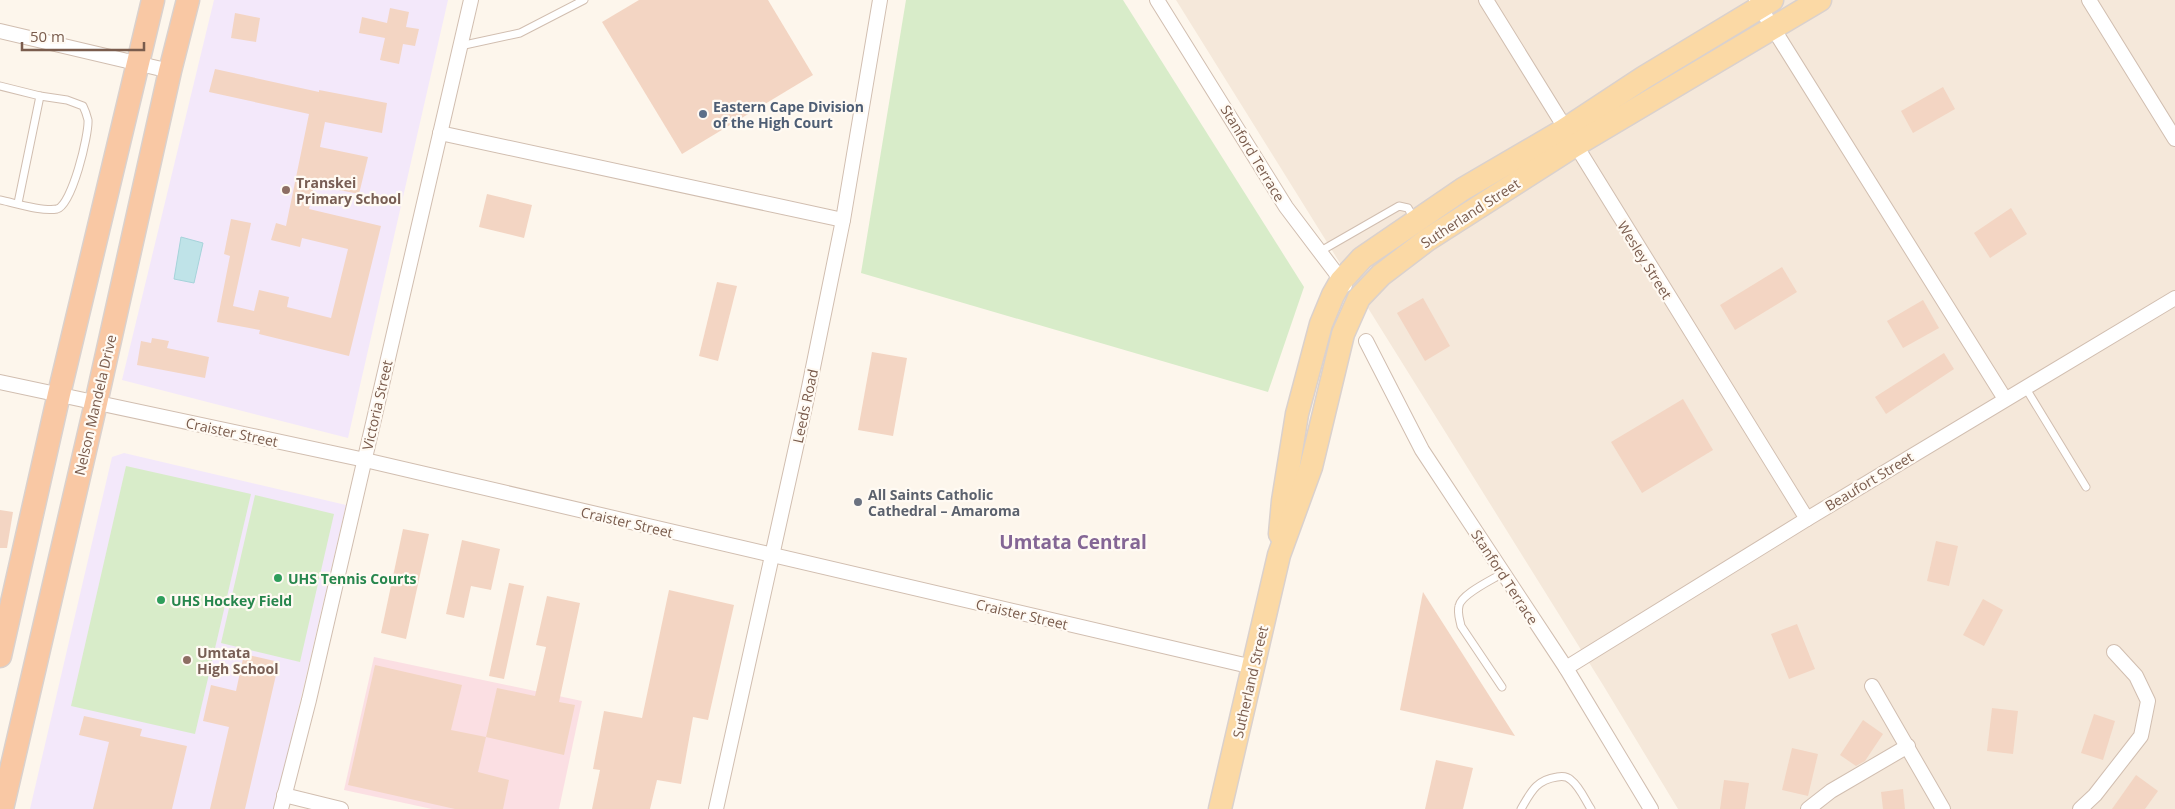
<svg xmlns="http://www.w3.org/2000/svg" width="2175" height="809" font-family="'Open Sans',sans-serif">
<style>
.residential{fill:#f5e8da}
.education{fill:#f3e8fa}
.medical{fill:#fbdfe3}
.green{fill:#d8ecc9}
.water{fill:#bfe3e8;stroke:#a5d3da}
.building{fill:#f3d5c3}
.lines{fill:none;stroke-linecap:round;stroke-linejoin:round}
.service-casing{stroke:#d1beb0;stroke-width:9}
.minor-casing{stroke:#d1beb0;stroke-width:16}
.primary-casing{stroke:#dad1cd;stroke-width:25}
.trunk-casing{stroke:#dad1cd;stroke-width:25}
.service{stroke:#fff;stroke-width:7}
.minor{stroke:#fff;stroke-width:14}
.primary{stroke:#fbd9a5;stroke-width:22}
.trunk{stroke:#f9c8a4;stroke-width:22}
.service-dot{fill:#5c6f8a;stroke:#fffaf3;stroke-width:2}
.education-dot{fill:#8d6e63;stroke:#fffaf3;stroke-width:2}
.worship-dot{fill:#6b7280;stroke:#fffaf3;stroke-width:2}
.leisure-dot{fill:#2e9e5b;stroke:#fffaf3;stroke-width:2}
.labels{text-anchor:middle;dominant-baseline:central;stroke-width:4.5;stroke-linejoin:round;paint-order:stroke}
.service-label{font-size:14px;font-weight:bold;fill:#4e5e75;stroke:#fffaf3;text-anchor:start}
.street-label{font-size:14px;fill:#7a5c4d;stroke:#fffaf3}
.education-label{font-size:14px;font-weight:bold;fill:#785e54;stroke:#fffaf3;text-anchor:start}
.worship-label{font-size:14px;font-weight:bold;fill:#5b616d;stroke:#fffaf3;text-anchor:start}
.leisure-label{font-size:14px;font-weight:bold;fill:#27864d;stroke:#fffaf3;text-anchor:start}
.district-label{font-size:19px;font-weight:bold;fill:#846695;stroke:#fffaf3}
</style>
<rect width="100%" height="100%" fill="#fdf6ec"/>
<!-- residential -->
<polygon class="residential" points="1176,0 2175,0 2175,809 1678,809 1603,685"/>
<!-- education -->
<g class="education">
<polygon points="214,0 448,0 348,438 122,380"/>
<polygon points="124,453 346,505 275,809 30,809 112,457"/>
</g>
<!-- medical -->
<polygon class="medical" points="374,657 582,701 559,809 432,809 344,790"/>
<!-- green -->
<g class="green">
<polygon points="906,0 1123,0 1304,287 1268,392 861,273"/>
<polygon points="126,466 251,494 195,734 71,706"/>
<polygon points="255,495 334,514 300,662 221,643"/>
</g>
<!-- water -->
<polygon class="water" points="181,237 203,243 194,283 174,279"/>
<!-- building -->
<g class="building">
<polygon points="639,0 768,0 813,75 682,154 602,22"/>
<polygon points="390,8 409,12 406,27 419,29 415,46 403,44 399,64 380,60 385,38 359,33 362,17 387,23"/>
<polygon points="235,13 260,18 256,42 231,38"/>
<polygon points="215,69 319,92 319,90 387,103 382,133 325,122 320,147 368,157 359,194 314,185 309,209 381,226 349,356 259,334 260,330 217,322 230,256 224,254 231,219 251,223 233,306 254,311 259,290 289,297 287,307 331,318 348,249 302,238 300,247 271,240 276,223 286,226 309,114 209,92"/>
<polygon points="1943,87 1955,109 1913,133 1901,111"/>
<polygon points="487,194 532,205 524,238 479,227"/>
<polygon points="2011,208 2027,234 1990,258 1974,233"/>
<polygon points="1782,267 1797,292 1735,330 1720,305"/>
<polygon points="717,282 737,286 718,361 699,356"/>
<polygon points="1423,298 1450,346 1425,361 1397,313"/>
<polygon points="1923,300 1939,328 1903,348 1887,321"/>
<polygon points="152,338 169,341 167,348 209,357 205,378 137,365 141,341 151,343"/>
<polygon points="872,352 907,358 893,436 858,430"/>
<polygon points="1944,353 1954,369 1886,414 1875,397"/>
<polygon points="1683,399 1713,450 1642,493 1611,442"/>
<polygon points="0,510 13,512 7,548 0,548"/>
<polygon points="403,529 429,534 406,639 381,633"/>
<polygon points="462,540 500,549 491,590 471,586 464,618 446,614"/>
<polygon points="1936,541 1958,546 1949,586 1927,581"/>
<polygon points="509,583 524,586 504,679 489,676"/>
<polygon points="669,590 734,605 708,720 693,717 681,784 657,780 650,809 592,809 600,770 593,769 604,711 642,718"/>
<polygon points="1423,592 1515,736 1400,710"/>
<polygon points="547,596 580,603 559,702 575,705 564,755 486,737 497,688 535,696 546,647 536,645"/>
<polygon points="1983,599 2003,610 1984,646 1963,635"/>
<polygon points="1797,624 1815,669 1789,679 1771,634"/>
<polygon points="244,654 279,662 245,809 210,809 229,727 203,721 211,685 236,691"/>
<polygon points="375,665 462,685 451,730 486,737 478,772 509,780 503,809 455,809 348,785"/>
<polygon points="1992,708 2018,711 2013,754 1987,751"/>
<polygon points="2094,714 2115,721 2103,760 2081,753"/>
<polygon points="84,716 142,729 140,736 187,746 172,809 93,809 109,742 79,735"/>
<polygon points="1863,720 1883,734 1865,761 1856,766 1840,755"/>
<polygon points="1792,748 1818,754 1808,796 1782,790"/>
<polygon points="1436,760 1473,768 1463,809 1425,809"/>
<polygon points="2136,775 2158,791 2145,809 2112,809"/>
<polygon points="1724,780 1749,783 1745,809 1720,809"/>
<polygon points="1903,789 1905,809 1883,809 1881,792"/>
</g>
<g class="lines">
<!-- service casing -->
<g class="service-casing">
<g id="service">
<polyline points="460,46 520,33 584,0"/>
<path d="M0,86L40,96L67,100L83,106C85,110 87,116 88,120C89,135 72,205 57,209C42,212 15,203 0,200"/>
<polyline points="18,203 40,96"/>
<polyline points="1319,252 1399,206 1408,208 1414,219"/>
<polyline points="2025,387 2086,487"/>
<path d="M1502,687L1461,626C1460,620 1457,613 1459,606C1461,594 1492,580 1503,573"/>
<path d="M1521,809C1531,792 1536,780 1557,777C1562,776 1567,776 1571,780C1580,787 1585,800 1591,809"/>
</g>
</g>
<!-- minor casing -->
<g class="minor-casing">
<g id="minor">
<polyline points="1157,0 1286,207 1345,285"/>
<polyline points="1486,0 1807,519"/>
<polyline points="2089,0 2175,139"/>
<polyline points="1756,1 2005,399"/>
<polyline points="0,31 170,71"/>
<polyline points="440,133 843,220"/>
<polyline points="1366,341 1422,450 1566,668 1651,809"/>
<polyline points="0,382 365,460 1253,667"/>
<polyline points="1566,668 1807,519 2175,298"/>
<polyline points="1872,686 1943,809"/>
<polyline points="284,795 341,809"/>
<polyline points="281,809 309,700 471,0"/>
<polyline points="716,809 806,402 843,220 880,0"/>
<polyline points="1808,809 1831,791 1908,746"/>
<polyline points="2080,809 2095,795 2141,736 2148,701 2136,676 2114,652"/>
</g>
</g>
<!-- primary casing -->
<g class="primary-casing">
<g id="primary">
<polyline points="1280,534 1283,501 1297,414 1321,324 1333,295 1341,281 1362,258 1463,189 1564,130 1643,78 1772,0"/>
<polyline points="1220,809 1279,555 1311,467 1343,334 1359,298 1381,275 1427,240 1574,146 1820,0"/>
</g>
</g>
<!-- trunk casing -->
<g class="trunk-casing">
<g id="trunk">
<polyline points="0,656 59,394 153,0"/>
<polyline points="2,809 96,403 170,71 188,0"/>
</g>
</g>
<!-- service -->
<use href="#service" class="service"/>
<!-- minor -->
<use href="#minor" class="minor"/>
<!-- primary -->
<use href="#primary" class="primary"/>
<!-- trunk -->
<use href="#trunk" class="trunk"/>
</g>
<!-- markers -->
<circle class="service-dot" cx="703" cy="114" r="5"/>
<g class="education-dot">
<circle cx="286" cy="190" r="5"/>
<circle cx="187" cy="660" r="5"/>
</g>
<circle class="worship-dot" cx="858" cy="502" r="5"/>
<g class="leisure-dot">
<circle cx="278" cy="578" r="5"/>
<circle cx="161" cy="600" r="5"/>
</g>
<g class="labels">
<!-- service labels -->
<g class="service-label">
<text x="713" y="106">Eastern Cape Division<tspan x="713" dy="16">of the High Court</tspan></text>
</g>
<!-- street labels -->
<g class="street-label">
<text transform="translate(1253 153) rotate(59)">Stanford Terrace</text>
<text transform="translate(1470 213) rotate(-33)">Sutherland Street</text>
<text transform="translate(1645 260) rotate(58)">Wesley Street</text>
<text transform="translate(95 405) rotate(-77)">Nelson Mandela Drive</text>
<text transform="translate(377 405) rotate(-77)">Victoria Street</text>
<text transform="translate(805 406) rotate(-78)">Leeds Road</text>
<text transform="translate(232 432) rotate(12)">Craister Street</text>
<text transform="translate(1869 481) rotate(-31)">Beaufort Street</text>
<text transform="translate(627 522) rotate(13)">Craister Street</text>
<text transform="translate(1505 577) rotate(57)">Stanford Terrace</text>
<text transform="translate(1022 614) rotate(13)">Craister Street</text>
<text transform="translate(1250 682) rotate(-77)">Sutherland Street</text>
</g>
<!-- education labels -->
<g class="education-label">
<text x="296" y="182">Transkei<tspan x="296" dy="16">Primary School</tspan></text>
<text x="197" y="652">Umtata<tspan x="197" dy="16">High School</tspan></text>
</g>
<!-- worship labels -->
<g class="worship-label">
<text x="868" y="494">All Saints Catholic<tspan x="868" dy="16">Cathedral – Amaroma</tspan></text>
</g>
<!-- leisure labels -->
<g class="leisure-label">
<text x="288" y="578">UHS Tennis Courts</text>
<text x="171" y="600">UHS Hockey Field</text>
</g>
<!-- district labels -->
<g class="district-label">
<text x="1073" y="542">Umtata Central</text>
</g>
</g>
<!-- scale -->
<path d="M22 42v8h122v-8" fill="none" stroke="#7a5c4d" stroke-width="2.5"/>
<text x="30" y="42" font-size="15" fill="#7a5c4d" stroke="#fffaf3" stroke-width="4" paint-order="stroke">50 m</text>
</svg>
